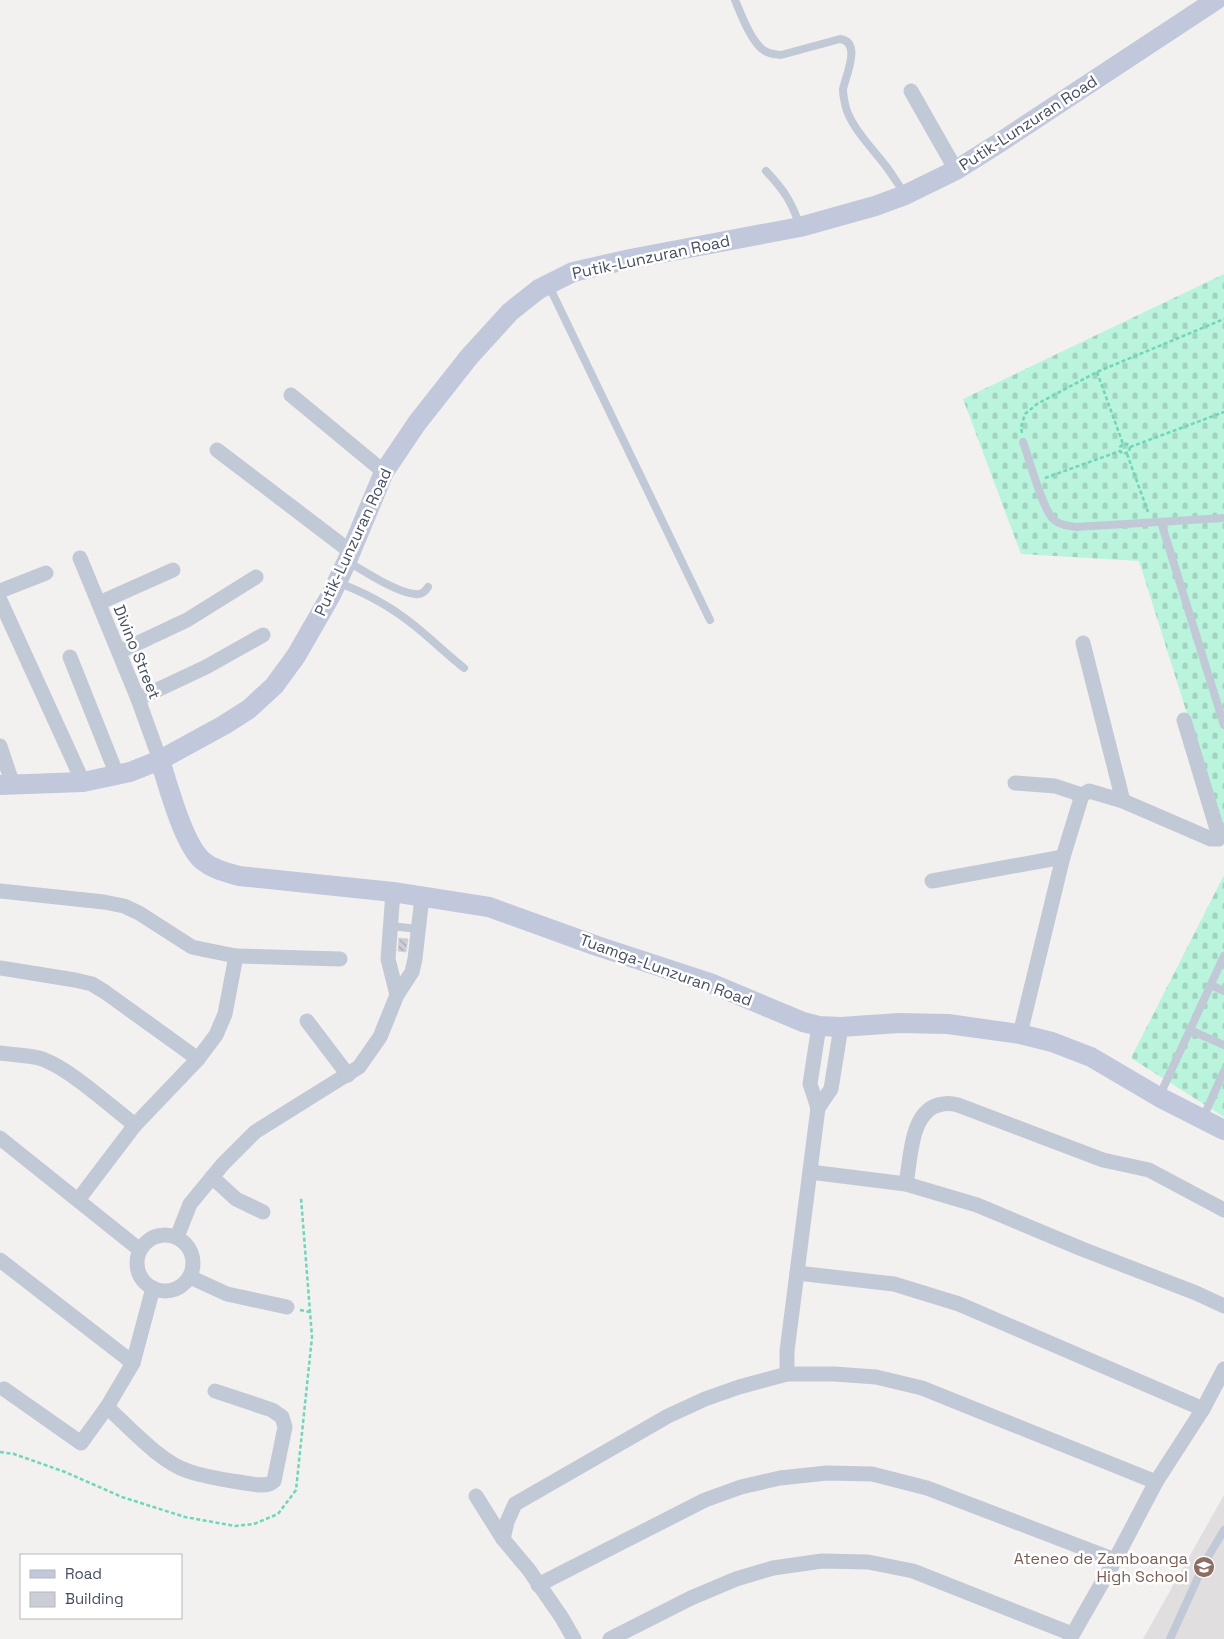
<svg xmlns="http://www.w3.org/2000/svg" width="1224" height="1639" font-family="'Space Grotesk',sans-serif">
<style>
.education{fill:#e1dedf}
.cemetery{fill:url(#cemetery-stones)}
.building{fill:url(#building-back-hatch);stroke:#d3d4dc}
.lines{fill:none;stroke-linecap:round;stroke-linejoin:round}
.path{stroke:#6fd6b9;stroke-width:2.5;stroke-dasharray:4 2.5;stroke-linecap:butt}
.lane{stroke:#c2c9d6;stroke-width:8}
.street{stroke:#c2c9d6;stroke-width:15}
.secondary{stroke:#c1c8db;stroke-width:20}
.labels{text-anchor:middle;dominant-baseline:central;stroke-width:5;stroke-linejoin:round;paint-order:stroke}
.street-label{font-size:16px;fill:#464e60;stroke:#fff}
.education-label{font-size:16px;fill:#785e54;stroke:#fff;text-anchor:end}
</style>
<defs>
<pattern id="cemetery-stones" width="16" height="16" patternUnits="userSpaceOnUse" patternTransform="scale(1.25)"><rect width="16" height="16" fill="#baf4dd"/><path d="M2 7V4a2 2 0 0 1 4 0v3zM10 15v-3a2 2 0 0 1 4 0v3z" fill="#a1d3c0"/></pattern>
<pattern id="building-back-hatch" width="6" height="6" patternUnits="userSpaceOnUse" patternTransform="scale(1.25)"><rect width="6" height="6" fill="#ccced6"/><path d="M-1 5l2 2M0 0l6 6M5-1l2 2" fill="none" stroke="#a7a9b1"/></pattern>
</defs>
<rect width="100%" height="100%" fill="#f3f0f0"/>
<!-- education -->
<polygon class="education" points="1224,1495 1224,1639 1143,1639"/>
<!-- cemetery -->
<g class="cemetery">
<polygon points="1224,274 1224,831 1139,561 1021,554 963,399"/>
<polygon points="1224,875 1224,1117 1131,1058"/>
</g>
<!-- building -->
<polygon class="building" points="399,938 408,939 406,952 398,951"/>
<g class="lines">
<!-- path -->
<g class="path">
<polyline points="1097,372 1123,444 1127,444 1130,447 1129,452 1123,454 1120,451 1120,447 1123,444"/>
<polyline points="1022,433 1021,427 1025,414 1037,404 1097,372 1224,319"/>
<polyline points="1130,447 1224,412"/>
<polyline points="1127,454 1148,512"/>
<polyline points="1045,478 1120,451"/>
<polyline points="300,1310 310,1312"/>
<polyline points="0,1452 14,1454 65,1472 122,1497 185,1517 235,1526 254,1524 278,1514 296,1490 312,1337 301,1198"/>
</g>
<!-- lane -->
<g class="lane">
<path d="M735,0C741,14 750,39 762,49C768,54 774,54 781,55L840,39C862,42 846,75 843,89C843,94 844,99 845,104C849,125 872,148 885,165C892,174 898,184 904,193"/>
<path d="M766,171C784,190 792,202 800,227"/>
<polyline points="548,284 710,620"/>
<path d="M1023,442C1029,458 1043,511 1054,520C1060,525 1068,526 1076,527L1224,518"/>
<polyline points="1161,522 1224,725"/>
<path d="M347,561C364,571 397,593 415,594C421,595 425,592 428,587"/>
<path d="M339,583C355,589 370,596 385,605C414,622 438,647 464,668"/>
<polyline points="390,926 419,929"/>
<polyline points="1211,985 1224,991"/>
<polyline points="1190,1030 1224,1045"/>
<polyline points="1159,1097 1224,956"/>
<polyline points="1203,1118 1224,1071"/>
<polyline points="1170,1639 1205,1562 1224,1530"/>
</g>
<!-- street -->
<g class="street">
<polyline points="911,91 956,170"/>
<polyline points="291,395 384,472"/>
<polyline points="217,450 351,552"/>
<polyline points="80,558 138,699 160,760"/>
<polyline points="0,591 46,573"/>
<polyline points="0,600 83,782"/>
<polyline points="99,603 173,570"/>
<polyline points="1083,643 1123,801"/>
<polyline points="119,652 187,620 256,577"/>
<polyline points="70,657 117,775"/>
<polyline points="138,699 206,667 263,635"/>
<polyline points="0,746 13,785"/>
<polyline points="1015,783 1055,786 1082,795"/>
<polyline points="932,881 1063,857"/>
<polyline points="0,891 104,902 124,906 139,913 192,947 206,950 236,956 340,959"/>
<polyline points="393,892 388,959 397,995"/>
<polyline points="0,968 75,980 92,984 105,992 198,1059"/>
<polyline points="307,1021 348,1075"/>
<polyline points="819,1026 810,1084 818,1108 831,1089 841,1027"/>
<polyline points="1020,1034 1063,857 1082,795 1089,791 1123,801 1211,839 1218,839 1219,836 1184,720"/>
<path d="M0,1053C13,1055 26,1055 39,1058C67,1066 110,1106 135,1125"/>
<polyline points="0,1138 140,1250"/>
<polyline points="810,1172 906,1184 977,1205 1082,1249 1196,1293 1224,1306"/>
<polyline points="212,1177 236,1199 263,1212"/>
<path d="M906,1184C911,1158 910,1108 943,1104C948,1103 954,1104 958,1105L1103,1160L1149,1170L1224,1210"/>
<polyline points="78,1200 135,1125 198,1059 216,1035 225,1014 236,956"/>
<circle cx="165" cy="1263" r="28"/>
<polyline points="177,1237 190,1204 223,1164 255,1132 359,1067 380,1037 397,995 412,972 415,959 422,897"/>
<polyline points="0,1260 133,1363"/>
<polyline points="797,1273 894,1284 959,1304 1203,1409"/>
<polyline points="190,1277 227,1294 287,1307"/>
<polyline points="787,1374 787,1351 818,1108"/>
<polyline points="4,1389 81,1443 107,1407 133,1363 153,1288"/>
<path d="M107,1407C129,1427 160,1462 188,1471C205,1477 226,1480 245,1483C254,1484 267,1488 274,1481L285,1427L282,1417L272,1410L215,1391"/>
<polyline points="476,1496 503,1539 529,1570 562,1618 574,1639"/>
<polyline points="503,1539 507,1522 515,1504 668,1416 705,1399 739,1387 787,1374 834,1374 876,1377 922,1388 1156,1482"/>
<polyline points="538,1585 705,1500 741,1487 780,1478 827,1473 872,1474 927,1488 1115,1560"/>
<polyline points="610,1639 691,1598 736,1579 773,1568 822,1561 868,1562 913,1571 1072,1634"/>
<polyline points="1070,1639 1115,1560 1156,1482 1203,1409 1224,1369"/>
</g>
<!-- secondary -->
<g class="secondary">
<path d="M160,760C168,785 184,846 203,861C214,870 226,872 239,876L393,892L489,907L597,946L710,983L803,1022L819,1026L841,1027L899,1023L948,1024L1020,1034L1052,1042L1091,1057L1159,1097L1224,1130"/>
<polyline points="0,785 83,782 130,772 160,760 224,725 249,709 274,686 296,656 331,595 347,561 384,472 417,423 469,357 510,312 539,289 573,272 630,259 800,227 875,206 905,195 956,170 999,143 1216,0"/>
</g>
</g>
<!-- icons -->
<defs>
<g id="school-disc" transform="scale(1.125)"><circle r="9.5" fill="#8d6e63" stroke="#fff"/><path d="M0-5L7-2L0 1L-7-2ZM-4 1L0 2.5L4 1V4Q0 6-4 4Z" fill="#fff"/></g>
</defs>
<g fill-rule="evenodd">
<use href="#school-disc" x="1204" y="1567"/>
</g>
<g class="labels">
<!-- street labels -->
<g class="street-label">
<text transform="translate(1028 123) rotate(-33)">Putik-Lunzuran Road</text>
<text transform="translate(651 257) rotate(-12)">Putik-Lunzuran Road</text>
<text transform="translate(353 542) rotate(-65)">Putik-Lunzuran Road</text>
<text transform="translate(137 652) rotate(68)">Divino Street</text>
<text transform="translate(666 970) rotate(20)">Tuamga-Lunzuran Road</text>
</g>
<!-- education labels -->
<g class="education-label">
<text x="1188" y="1558">Ateneo de Zamboanga<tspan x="1188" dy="18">High School</tspan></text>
</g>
</g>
<!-- legend -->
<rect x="20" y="1554" width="162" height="65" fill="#ffffff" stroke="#b5b8bf"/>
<rect x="30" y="1570" width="25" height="8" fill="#c1c8db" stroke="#b5b8bf"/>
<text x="65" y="1579" font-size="15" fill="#464e60">Road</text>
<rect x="30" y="1592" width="25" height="15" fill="#ccced6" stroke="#b5b8bf"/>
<text x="65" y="1604" font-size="15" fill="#464e60">Building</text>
</svg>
